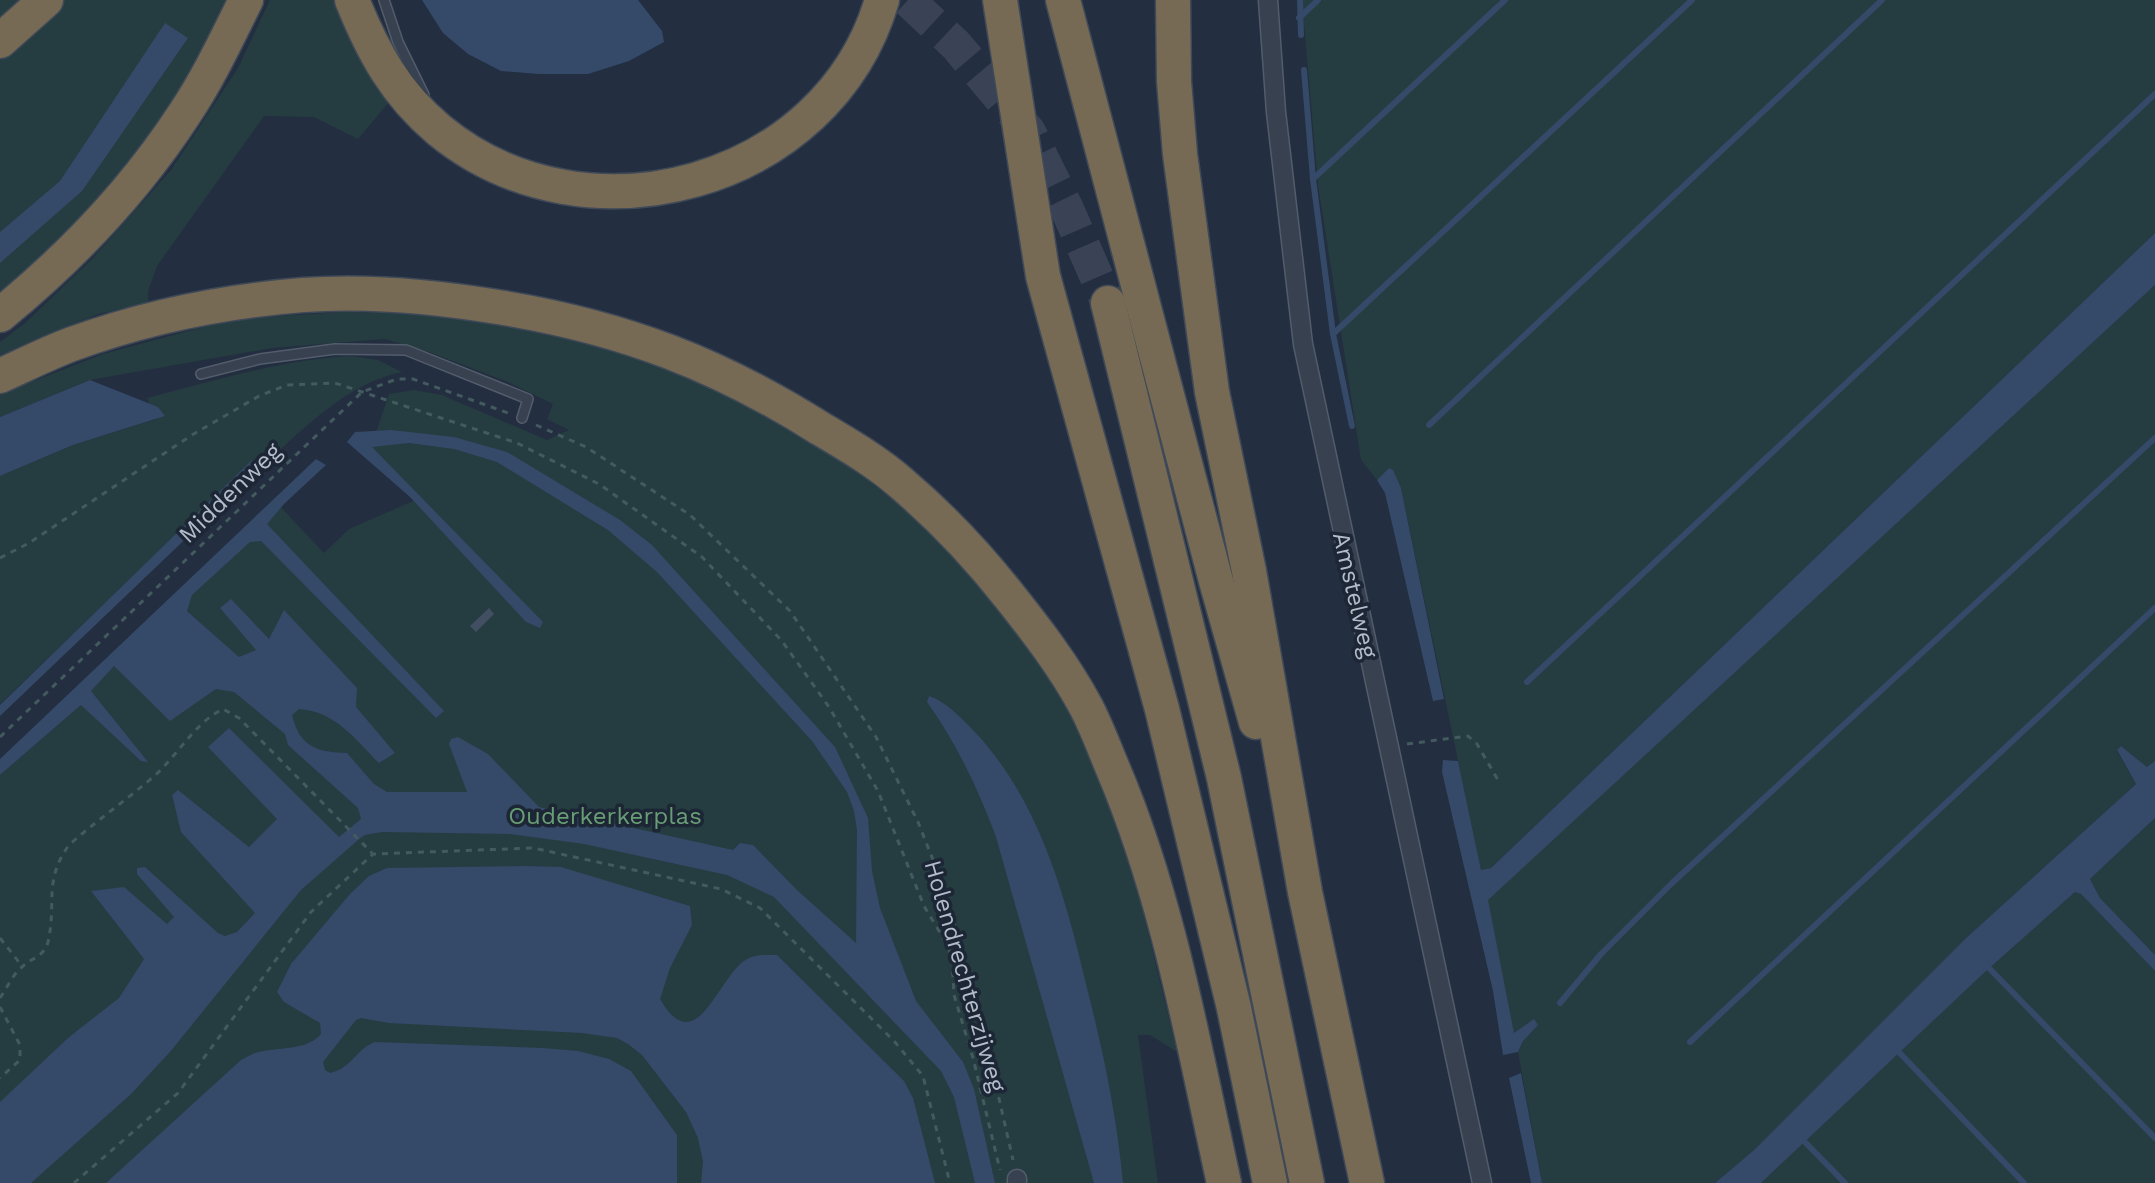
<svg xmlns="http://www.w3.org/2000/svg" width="2155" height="1183" font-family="'Work Sans',sans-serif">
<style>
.green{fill:#253d41}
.water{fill:#354968}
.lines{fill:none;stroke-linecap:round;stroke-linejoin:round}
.stream{stroke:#354968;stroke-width:6}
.building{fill:#424e62}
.motorway-tunnel{stroke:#394355;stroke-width:34;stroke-dasharray:34 17;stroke-linecap:butt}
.service-casing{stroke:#525c6b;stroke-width:12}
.minor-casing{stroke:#525c6b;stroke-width:21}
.motorway-casing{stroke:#3f4958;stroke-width:37}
.path{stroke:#435a5e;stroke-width:3;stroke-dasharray:6 6;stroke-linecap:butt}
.service{stroke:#374150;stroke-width:9}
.minor{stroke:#374150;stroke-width:18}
.motorway{stroke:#766a54;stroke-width:34}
.labels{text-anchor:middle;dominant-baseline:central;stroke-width:7;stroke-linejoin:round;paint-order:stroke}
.street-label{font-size:24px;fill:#b3bccb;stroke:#1c2635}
.park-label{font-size:24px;fill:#699d76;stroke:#1c2635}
</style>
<rect width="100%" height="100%" fill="#232e40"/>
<!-- green -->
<g class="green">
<polygon points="0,0 235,0 218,35 111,191 0,301"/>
<polygon points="270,0 338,0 395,95 358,139 314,117 264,116 157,266 148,291 148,303 98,314 0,355 0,342 24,324 92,259 171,170 238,68"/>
<polygon points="1302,0 2155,0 2155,233 1491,868 1481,871 1401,488 1389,469 1377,480 1361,460 1318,185"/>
<polygon points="2155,285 2155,761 2147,767 2121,746 2117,751 2136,784 1966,938 1754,1150 1715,1183 1542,1183 1518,1052 1523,1041 1514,1034 1487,900"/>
<polygon points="344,312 432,314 501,322 612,346 700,378 775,415 845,462 934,533 1001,606 1073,714 1119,825 1134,874 1177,1052 1150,1035 1138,1035 1158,1183 0,1183 0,775 81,705 102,665 224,644 172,597 275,501 324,553 349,529 420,498 371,447 389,394 414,390 442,395 547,440 569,430 547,419 553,404 508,382 429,352 385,339 272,348 90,380 0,417 0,394 103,354 233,319"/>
<path d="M351,356L378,360L402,372C340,384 288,445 241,486L222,491L0,704V476L73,445L157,419L147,398C215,380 281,360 351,356Z"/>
<polygon points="2155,818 2155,955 2100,898 2090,879"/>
<polygon points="2075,892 2081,894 2155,971 2155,1183 1761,1183 1985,972"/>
</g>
<!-- water -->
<g class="water">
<polygon points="422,0 638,0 662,31 664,42 629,61 588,74 538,74 501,71 468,54 443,33"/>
<polygon points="165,23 188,38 82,191 0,263 0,232 60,181"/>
<polygon points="2155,233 2155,285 1488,900 1514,1033 1534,1019 1538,1025 1523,1041 1518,1052 1503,1055 1493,991 1442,772 1443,760 1458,761 1481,870 1491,868"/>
<polygon points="90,380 158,407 165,416 73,445 0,476 0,417"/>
<path d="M391,430L454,437L507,452L620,520L652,545L835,747L868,818L872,871L880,908L916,1001L963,1062L974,1089L995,1183H975L954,1097L941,1071L774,897L727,875L584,844L510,834L382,832L365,835L358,840L301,890L170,1052L130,1095L31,1183H0V1102L68,1038L119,998L144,959L91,891L124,887L167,924L174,917L137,874V868L145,867L218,933L225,936L237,932L255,913L181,832L172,795L178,790L249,847L277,819L208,747L229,728L339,837L361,819L358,808L288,745L285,734L234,692L216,689L170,721L114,666L91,691L148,762L141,761L81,705L0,775V759L316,459L326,465L284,504L267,524L444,711L436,718L261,541L250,542L192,595L187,611L239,657L256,650L220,608L231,599L269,639L284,610L357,688L356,707L395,753L379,763C356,740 335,711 299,709L292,715C300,748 318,752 347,753L374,784L387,792H467L449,744L451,739L458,737L488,754L539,807L733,850L740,843L753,845L797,890L856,943L857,830L854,811L847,792L812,741L657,572L608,530L497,462L454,449L409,443L372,447L543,622L540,628L526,622L410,497L347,442L355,432Z"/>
<polygon points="252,460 264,464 0,716 0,705"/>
<polygon points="1389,468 1393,470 1401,488 1444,699 1433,701 1385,493 1377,480"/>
<path d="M929,696C945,701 959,716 972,729C1040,799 1066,899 1088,992C1104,1055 1117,1118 1123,1183H1094L996,837C979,791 956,742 927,702Z"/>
<polygon points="2121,746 2147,767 2155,761 2155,818 2090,879 2100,898 2155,955 2155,971 2081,894 2075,892 1985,972 1761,1183 1715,1183 1754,1150 1966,938 2136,784 2117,750"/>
<path d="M527,866L561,867L690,906L692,925L670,968L660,999C697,1063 718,975 747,959C756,954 767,955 777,955L904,1081L913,1098L935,1183H701L703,1162L698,1138L686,1112L642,1055L628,1044L617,1038L582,1033L389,1023L361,1018L356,1020L323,1062L325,1070L330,1073C351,1069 357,1048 375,1042L543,1048L578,1051L609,1059L631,1071L677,1135V1183H106L241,1060C247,1057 253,1053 259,1052C278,1047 307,1051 321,1034L320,1023L284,1002L277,992L291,964L350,894L369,876L387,868Z"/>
<polygon points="1521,1073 1542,1183 1531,1183 1509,1078"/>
</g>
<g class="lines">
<!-- stream -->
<g class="stream">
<polyline points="1300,0 1301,35"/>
<polyline points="1299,18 1318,0"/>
<polyline points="1304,70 1313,179 1333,334 1352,426"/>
<polyline points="1313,179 1505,0"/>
<polyline points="1333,334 1692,0"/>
<polyline points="1429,425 1882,0"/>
<polyline points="1527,682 2155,94"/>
<polyline points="1984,963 2155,1138"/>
<polyline points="1560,1003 1601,954 1671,884 2155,438"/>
<polyline points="1690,1042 2155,608"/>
<polyline points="1894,1047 2024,1183"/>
<polyline points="1800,1137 1845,1183"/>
</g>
</g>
<!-- building -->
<polygon class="building" points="489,608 494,614 476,632 470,626"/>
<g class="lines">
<!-- motorway-tunnel -->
<polyline class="motorway-tunnel" points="908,0 956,45 1029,132 1067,209 1108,303"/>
<!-- service casing -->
<g class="service-casing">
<g id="service">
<polyline points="384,0 398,42 424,95"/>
<polyline points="201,374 260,359 335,349 406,350 528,399 522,418"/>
</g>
</g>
<!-- minor casing -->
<g class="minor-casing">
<g id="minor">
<polyline points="1268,0 1276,112 1303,344 1482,1183"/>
<polyline points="1017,1179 1017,1183"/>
</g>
</g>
<!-- motorway casing -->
<g class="motorway-casing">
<g id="motorway">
<path d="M352,0C373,52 395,93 439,130C586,251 828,185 882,0"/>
<polyline points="1000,0 1043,276 1162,709 1234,1008 1270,1183"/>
<polyline points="1063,0 1216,581 1256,722"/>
<polyline points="1173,0 1174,81 1180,154 1212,392 1249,571 1305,892 1367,1183"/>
<polyline points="0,41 46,0"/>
<polyline points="1108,303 1224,778 1307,1183"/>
<path d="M0,315C71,257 135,190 185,113C209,77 227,38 246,0"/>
<path d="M0,376C24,365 48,353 72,344C146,317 226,301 303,295C370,290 439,297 504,308C624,328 718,364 821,429C848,445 877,462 901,483C941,517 977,555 1010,597C1037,631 1064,666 1085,705C1096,725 1104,748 1113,769C1169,901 1193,1044 1224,1183"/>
</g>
</g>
<!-- path -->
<g class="path">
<polyline points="536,425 586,447 690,515 790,611 876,737 918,822 943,885 980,1015 1013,1160"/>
<polyline points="0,558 29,543 192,435 259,396 287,385 335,383 517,443 599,484 702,557 782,641 829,707 878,791 924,906 948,946 952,959 954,995 973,1058 1000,1170"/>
<polyline points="0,737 362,392 397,379 413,379 511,414"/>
<polyline points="1407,744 1468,736 1477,744 1498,780"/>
<polyline points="0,938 22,966"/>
<path d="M0,998C7,988 13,974 22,967C31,958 44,957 48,942C57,903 43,881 69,845C96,821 125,801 152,778C177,757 194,723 223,709L239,718L372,853"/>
<polyline points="0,1007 20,1045 20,1060 0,1078"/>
<polyline points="74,1183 178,1093 311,912 373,854 533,848 721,889 760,908 894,1041 923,1076 950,1183"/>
</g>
<!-- service -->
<use href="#service" class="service"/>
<!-- minor -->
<use href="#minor" class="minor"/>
<!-- motorway -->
<use href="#motorway" class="motorway"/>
</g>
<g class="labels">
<!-- street labels -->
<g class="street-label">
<text transform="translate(230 493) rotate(-44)">Middenweg</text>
<text transform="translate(1355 595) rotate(77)">Amstelweg</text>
<text transform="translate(965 976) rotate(74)">Holendrechterzijweg</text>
</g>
<!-- park labels -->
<g class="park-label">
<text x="605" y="816">Ouderkerkerplas</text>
</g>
</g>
</svg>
